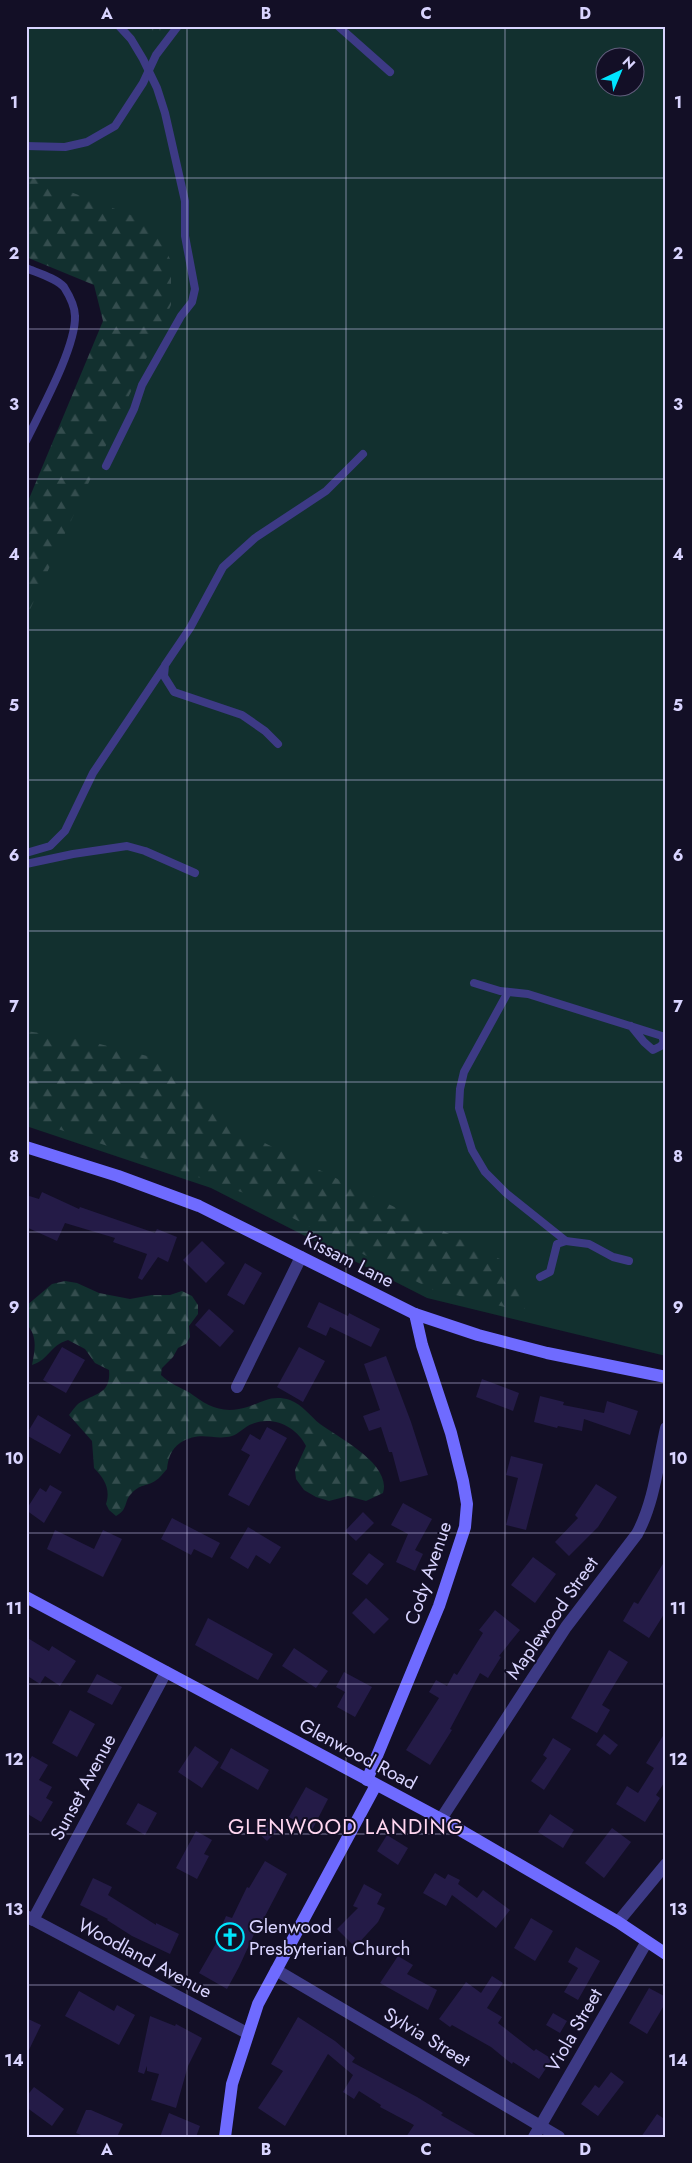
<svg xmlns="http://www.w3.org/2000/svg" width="692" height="2163" font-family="Jost,sans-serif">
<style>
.grass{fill:#12302f;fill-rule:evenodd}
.forest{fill:url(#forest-firs)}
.park{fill:url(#park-crowns)}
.building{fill:#241b47}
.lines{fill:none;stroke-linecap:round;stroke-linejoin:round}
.lane{stroke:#3d3a85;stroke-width:8}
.street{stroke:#3d3a85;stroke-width:12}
.secondary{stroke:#6f6bff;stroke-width:12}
.grid{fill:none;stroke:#d9d4ff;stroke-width:1;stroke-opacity:0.55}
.labels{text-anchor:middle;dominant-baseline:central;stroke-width:4;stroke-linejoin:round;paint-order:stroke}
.street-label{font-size:19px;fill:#d9d4ff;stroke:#130f26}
.poi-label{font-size:19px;fill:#d9d4ff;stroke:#130f26;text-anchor:start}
.quarter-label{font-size:21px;letter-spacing:1px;fill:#ffd6f0;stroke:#130f26}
.neatline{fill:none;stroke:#d9d4ff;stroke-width:2}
.grid-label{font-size:16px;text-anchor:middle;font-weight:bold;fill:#d9d4ff}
</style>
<defs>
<pattern id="forest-firs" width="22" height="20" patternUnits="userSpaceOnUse" patternTransform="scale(1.25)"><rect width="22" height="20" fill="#12302f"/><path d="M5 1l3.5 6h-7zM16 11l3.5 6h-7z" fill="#344d4e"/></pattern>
<pattern id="park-crowns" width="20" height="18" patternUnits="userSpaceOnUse" patternTransform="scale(1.25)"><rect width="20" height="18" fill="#12302f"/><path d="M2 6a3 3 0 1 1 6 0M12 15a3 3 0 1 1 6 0" fill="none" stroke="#344d4e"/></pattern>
</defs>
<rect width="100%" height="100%" fill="#130f26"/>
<!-- grass -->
<path class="grass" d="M26,26H666V1356L427,1298L211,1188L26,1126V554L143,280L26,225ZM604,58H634V88H604Z"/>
<!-- forest -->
<g class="forest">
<polygon points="26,175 152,223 171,261 171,305 26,618 26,506 103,321 94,285 26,257"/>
<polygon points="26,1031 80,1039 159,1059 232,1127 506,1262 526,1312 431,1289 244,1193 26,1118"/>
<path d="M65,1281L77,1283L99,1293L130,1299L152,1295H170L182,1291L192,1296L198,1305V1314L189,1326L190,1337L186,1344L178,1348L173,1357L162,1368L161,1375C170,1384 180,1387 190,1393C205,1404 219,1413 239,1409C259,1406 268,1393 290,1400C303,1405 310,1416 320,1424C339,1438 392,1464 383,1493L366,1501L348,1496L329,1501L316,1497L304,1490L296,1479L295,1470L306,1446C297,1427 273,1415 252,1424C245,1426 239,1434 232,1436C213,1441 201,1430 180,1443C171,1449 168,1459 167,1469C163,1473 160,1478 155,1481C146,1487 141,1483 131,1494C124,1501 128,1510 116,1516L109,1510L106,1504C111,1489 104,1478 94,1468L92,1441L69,1415C73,1410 77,1403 83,1401C98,1393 111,1392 109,1370L95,1363L85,1349L68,1340C49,1346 50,1359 32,1365C35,1350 38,1335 26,1324V1306L52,1284Z"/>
</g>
<!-- park -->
<polygon class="park" points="141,26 170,26 161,39"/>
<!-- building -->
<g class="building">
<polygon points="42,1192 79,1209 80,1207 155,1233 157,1229 177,1237 168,1262 158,1257 142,1280 138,1278 147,1254 113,1242 115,1238 65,1223 57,1241 26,1227 26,1195 39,1199"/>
<polygon points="202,1241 225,1263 206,1283 183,1260"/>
<polygon points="245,1263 262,1273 244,1305 227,1295"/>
<polygon points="319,1302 348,1316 349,1313 380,1329 371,1347 330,1327 326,1336 307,1327"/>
<polygon points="209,1309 234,1331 220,1347 195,1325"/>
<polygon points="62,1347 85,1360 66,1393 43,1380"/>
<polygon points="299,1347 325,1361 303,1402 277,1387"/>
<polygon points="386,1356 411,1422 428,1475 400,1482 392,1452 389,1452 381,1427 369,1431 363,1416 380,1410 364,1364"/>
<polygon points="482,1379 519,1393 513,1411 476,1397"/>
<polygon points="540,1396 564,1402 563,1405 604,1413 607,1401 638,1411 630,1435 584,1419 582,1431 558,1426 557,1428 534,1422"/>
<polygon points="38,1415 71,1435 60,1454 26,1435"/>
<polygon points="267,1427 287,1438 249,1506 228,1495 250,1455 241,1450 250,1434 260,1440"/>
<polygon points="511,1456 543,1464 526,1530 506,1525 518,1478 506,1475"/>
<polygon points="596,1484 617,1497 598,1527 569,1556 555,1542 578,1518 575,1515"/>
<polygon points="50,1485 62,1492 44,1523 26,1510 40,1488 46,1492"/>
<polygon points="403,1503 432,1519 415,1550 423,1554 415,1571 396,1562 408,1534 391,1525"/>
<polygon points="363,1512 374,1523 356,1541 345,1531"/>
<polygon points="172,1518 220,1543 212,1558 194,1549 191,1555 161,1539"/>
<polygon points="248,1527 281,1547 270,1564 256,1555 248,1569 230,1558"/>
<polygon points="55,1530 94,1549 103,1530 122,1539 103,1577 47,1549"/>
<polygon points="369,1553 384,1564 367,1585 352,1574"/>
<polygon points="533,1557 556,1574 535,1603 511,1585"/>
<polygon points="666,1559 666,1611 649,1638 623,1621 634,1602 638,1604"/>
<polygon points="366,1598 389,1619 374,1634 352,1613"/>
<polygon points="495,1610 520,1630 499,1656 501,1657 488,1678 480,1673 450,1729 452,1730 430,1765 406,1750 439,1698 429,1692 436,1680 447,1686 454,1673 457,1675 483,1633 479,1630"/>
<polygon points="208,1618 273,1654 258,1680 195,1645"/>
<polygon points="26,1637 49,1651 52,1646 76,1661 60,1686 45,1676 40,1684 26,1675"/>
<polygon points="294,1648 328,1671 316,1688 282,1666"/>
<polygon points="609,1650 628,1662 602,1705 610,1710 597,1733 571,1718"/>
<polygon points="344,1672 372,1687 355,1717 337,1707 345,1692 336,1687"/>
<polygon points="97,1674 122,1687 112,1705 87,1692"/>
<polygon points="70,1710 95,1724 77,1757 52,1743"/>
<polygon points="666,1731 666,1780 656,1795 660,1798 645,1822 616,1804 627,1786 638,1793 654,1768 646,1763"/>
<polygon points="604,1734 618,1745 610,1755 596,1745"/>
<polygon points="553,1738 571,1749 544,1790 531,1781 547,1758 543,1755"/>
<polygon points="195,1746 219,1762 202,1788 178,1772"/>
<polygon points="231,1748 269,1770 258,1790 220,1768"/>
<polygon points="32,1756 48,1765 39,1780 52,1787 46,1798 53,1802 41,1822 26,1813 26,1765"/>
<polygon points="306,1787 328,1799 312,1830 289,1817"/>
<polygon points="138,1803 157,1813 145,1835 126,1824"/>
<polygon points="550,1814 574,1830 563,1848 538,1832"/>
<polygon points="270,1819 280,1828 267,1841 257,1832"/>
<polygon points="612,1828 631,1842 604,1878 585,1863"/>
<polygon points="196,1831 212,1840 204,1854 209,1856 197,1879 176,1868"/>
<polygon points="387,1835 408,1848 398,1865 377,1851"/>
<polygon points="265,1861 287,1874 263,1920 261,1919 239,1967 227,1989 199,1973 218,1940 216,1939 226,1916 232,1918 247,1887 249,1888"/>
<polygon points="435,1873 445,1879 448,1874 460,1880 458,1884 477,1898 483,1890 510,1910 496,1928 452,1895 446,1906 423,1893"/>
<polygon points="93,1878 112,1887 108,1895 156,1925 156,1923 179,1934 170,1954 132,1936 107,1920 108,1919 80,1905"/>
<polygon points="364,1884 382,1894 377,1904 385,1908 378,1922 355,1947 337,1929 358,1908 353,1906"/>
<polygon points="531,1918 553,1931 535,1961 514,1948"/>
<polygon points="576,1947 600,1961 578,2000 564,1992 578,1968 568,1962"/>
<polygon points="398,1956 413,1965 407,1974 437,1990 428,2010 380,1983"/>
<polygon points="492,1976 503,1983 487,2008 502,2017 498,2023 534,2051 536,2049 552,2059 539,2079 513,2062 512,2064 491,2047 452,2025 450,2027 439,2019 466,1982 481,1993"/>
<polygon points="649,1988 666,1997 666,2002 647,2034 629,2023"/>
<polygon points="79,1991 114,2011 117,2005 135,2015 119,2045 65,2016"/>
<polygon points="553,2013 567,2021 560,2033 546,2025"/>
<polygon points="150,2016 175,2026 176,2024 202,2038 188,2066 176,2108 151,2100 159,2074 147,2071 147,2066 144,2074 138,2072"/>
<polygon points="298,2017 335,2041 355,2058 352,2062 417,2097 443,2113 441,2115 479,2137 406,2137 414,2125 380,2107 381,2105 359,2091 354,2099 343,2092 353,2075 328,2054 285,2126 258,2108 283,2071 271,2064"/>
<polygon points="26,2018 41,2025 26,2056"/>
<polygon points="611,2072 624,2082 598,2116 581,2104 595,2085 599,2088"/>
<polygon points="34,2087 64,2109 52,2126 26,2107 26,2097"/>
<polygon points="86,2110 91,2110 123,2124 117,2137 86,2137 76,2133"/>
<polygon points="169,2113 200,2126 196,2137 160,2137"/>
<polygon points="657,2114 666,2120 666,2137 641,2137"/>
</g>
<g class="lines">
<!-- lane -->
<g class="lane">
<polyline points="338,26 390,72"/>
<polyline points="26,146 65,147 87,142 115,126 143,83 156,55 178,26"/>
<path d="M26,268C38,273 56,278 64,287C69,295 75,307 75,316C76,347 41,410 26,441"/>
<polyline points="106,466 134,409 142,385 181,316 192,302 195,289 185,236 185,201 165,113 157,88 143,59 131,39 119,26"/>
<polyline points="278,744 265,731 242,715 174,692 164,676 165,665 190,628 223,567 255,538 326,491 363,454"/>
<polyline points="26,853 50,846 65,831 93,773 164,667"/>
<polyline points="26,864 73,854 127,846 145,851 195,873"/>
<polyline points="474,983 500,991 528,994 662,1036 664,1042 661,1046 653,1050 644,1042 631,1026"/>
<polyline points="508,992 464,1072 460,1089 459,1108 472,1150 485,1172 506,1193 566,1241 557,1244 550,1272 540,1277"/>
<polyline points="566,1241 589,1244 613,1257 629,1261"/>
</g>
<!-- street -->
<g class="street">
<polyline points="237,1387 301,1257"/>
<path d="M441,1819L566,1627L637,1534C654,1503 658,1463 666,1428"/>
<polyline points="26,1916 247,2033"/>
<polyline points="33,1920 166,1672"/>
<polyline points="618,1922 666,1864"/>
<polyline points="276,1970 559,2137"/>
<polyline points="534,2137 646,1943"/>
</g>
<!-- secondary -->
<g class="secondary">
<polyline points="26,1147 118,1176 199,1206 415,1314 478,1335 547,1353 666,1377"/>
<polyline points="26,1597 441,1819 618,1922 666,1954"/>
<polyline points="367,1780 439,1606 465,1527 467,1504 463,1481 451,1433 422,1345 415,1314"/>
<polyline points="225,2137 232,2084 258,2004 376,1785"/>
</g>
</g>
<!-- grid -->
<path class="grid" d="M187,26V2137M346,26V2137M505,26V2137M26,178H666M26,329H666M26,479H666M26,630H666M26,780H666M26,931H666M26,1082H666M26,1232H666M26,1383H666M26,1533H666M26,1684H666M26,1834H666M26,1985H666"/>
<!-- icons -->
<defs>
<g id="church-ring" transform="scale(1.4375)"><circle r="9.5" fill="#130f26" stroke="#00e5ff" stroke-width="1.5"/><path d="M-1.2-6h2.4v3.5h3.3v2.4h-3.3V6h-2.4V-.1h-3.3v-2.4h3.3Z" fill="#00e5ff"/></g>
</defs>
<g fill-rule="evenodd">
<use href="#church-ring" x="230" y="1937"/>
</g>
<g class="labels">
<!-- street labels -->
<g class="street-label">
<text transform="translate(349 1260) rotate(27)">Kissam Lane</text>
<text transform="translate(428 1573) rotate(-71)">Cody Avenue</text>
<text transform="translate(552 1618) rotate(-55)">Maplewood Street</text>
<text transform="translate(358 1754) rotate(28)">Glenwood Road</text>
<text transform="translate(83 1787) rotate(-62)">Sunset Avenue</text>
<text transform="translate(145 1958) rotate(28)">Woodland Avenue</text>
<text transform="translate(574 2030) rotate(-60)">Viola Street</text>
<text transform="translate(427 2037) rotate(31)">Sylvia Street</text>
</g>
<!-- poi labels -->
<g class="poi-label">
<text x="249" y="1926">Glenwood<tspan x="249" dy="22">Presbyterian Church</tspan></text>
</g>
<!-- quarter labels -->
<g class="quarter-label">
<text x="346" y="1827">GLENWOOD LANDING</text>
</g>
</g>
<!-- border -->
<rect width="692" height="2163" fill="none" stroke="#130f26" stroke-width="55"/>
<!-- north arrow -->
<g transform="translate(620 72) rotate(44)"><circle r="24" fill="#130f26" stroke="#625e7d"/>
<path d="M0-4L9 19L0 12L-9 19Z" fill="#00e5ff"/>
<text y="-8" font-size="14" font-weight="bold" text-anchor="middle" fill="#d9d4ff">N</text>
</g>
<rect x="28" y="28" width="636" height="2108" class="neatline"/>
<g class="grid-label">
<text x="107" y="19">A</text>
<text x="266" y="19">B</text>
<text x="426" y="19">C</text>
<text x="585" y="19">D</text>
<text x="14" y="108">1</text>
<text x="678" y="108">1</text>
<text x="14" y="259">2</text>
<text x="678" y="259">2</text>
<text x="14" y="410">3</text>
<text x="678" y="410">3</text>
<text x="14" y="560">4</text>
<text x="678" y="560">4</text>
<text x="14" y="711">5</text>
<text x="678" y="711">5</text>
<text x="14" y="861">6</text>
<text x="678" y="861">6</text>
<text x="14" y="1012">7</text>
<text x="678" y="1012">7</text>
<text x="14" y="1162">8</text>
<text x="678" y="1162">8</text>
<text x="14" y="1313">9</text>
<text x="678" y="1313">9</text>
<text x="14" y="1464">10</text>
<text x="678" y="1464">10</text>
<text x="14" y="1614">11</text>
<text x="678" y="1614">11</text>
<text x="14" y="1765">12</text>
<text x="678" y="1765">12</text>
<text x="14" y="1915">13</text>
<text x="678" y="1915">13</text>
<text x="14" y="2066">14</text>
<text x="678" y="2066">14</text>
<text x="107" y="2155">A</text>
<text x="266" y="2155">B</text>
<text x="426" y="2155">C</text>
<text x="585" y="2155">D</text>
</g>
</svg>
